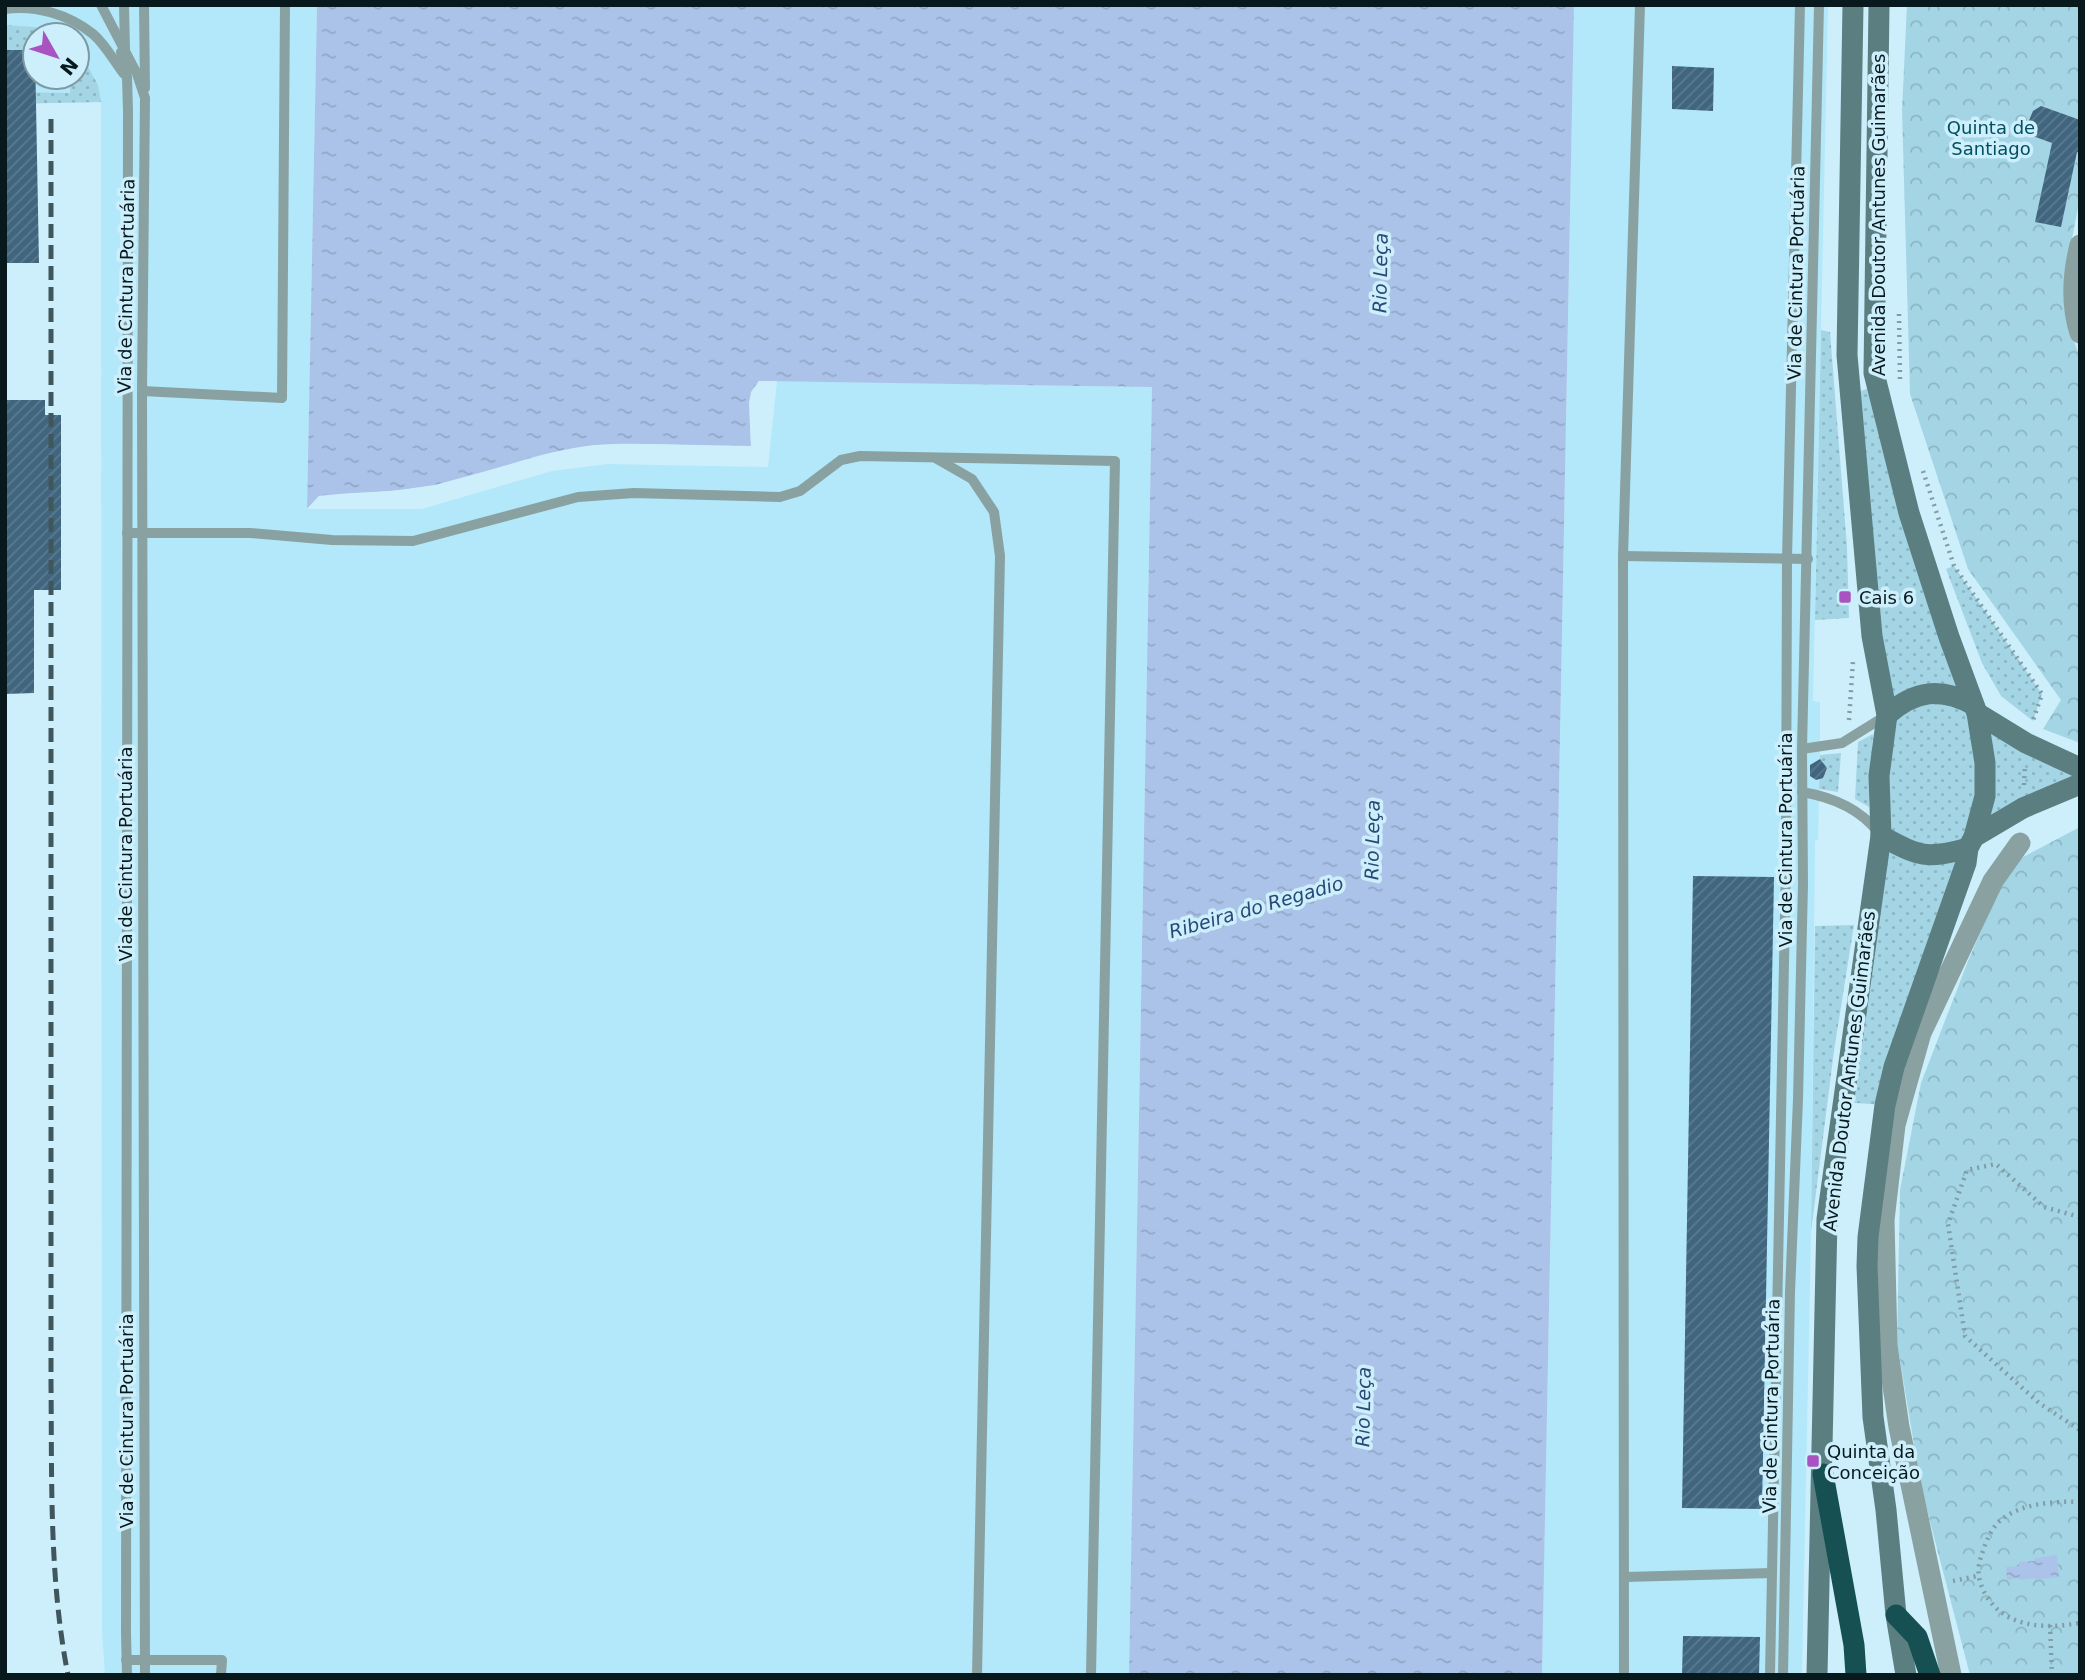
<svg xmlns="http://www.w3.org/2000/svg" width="2085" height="1680" font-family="'DejaVu Sans',sans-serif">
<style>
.built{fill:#b2e8f9;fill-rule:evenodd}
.grass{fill:url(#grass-dots)}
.park{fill:url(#park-crowns)}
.water{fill:url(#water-ripples)}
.pier{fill:#cceffb}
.building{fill:url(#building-hatch)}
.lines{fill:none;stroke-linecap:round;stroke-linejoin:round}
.path{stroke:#809da6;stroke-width:4.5;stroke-dasharray:2 5;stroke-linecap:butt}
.lane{stroke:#8aa1a2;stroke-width:10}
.street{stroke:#8aa1a2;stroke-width:21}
.secondary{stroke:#5b7e80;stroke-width:21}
.highway{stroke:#165053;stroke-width:21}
.rail{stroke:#40565d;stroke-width:5;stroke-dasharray:14 7;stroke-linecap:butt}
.poi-dot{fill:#a953c0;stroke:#cceffb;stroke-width:2.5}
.labels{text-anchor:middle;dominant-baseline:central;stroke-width:7;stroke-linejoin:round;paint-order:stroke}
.park-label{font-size:18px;fill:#024f60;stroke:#cceffb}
.street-label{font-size:18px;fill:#08191e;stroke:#cceffb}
.poi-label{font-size:18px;fill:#08191e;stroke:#cceffb;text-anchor:start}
.water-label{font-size:19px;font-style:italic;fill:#2b4978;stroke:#cceffb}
</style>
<defs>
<pattern id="grass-dots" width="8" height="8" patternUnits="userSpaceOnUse" patternTransform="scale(1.75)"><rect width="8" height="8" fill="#a4d5e5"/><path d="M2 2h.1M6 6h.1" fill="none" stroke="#8cb6c4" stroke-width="1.8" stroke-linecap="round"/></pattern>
<pattern id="park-crowns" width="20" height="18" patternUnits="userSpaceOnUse" patternTransform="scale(1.75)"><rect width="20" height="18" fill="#a4d5e5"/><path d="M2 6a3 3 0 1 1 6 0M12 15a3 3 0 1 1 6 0" fill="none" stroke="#8cb6c4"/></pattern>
<pattern id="water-ripples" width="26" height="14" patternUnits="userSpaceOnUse" patternTransform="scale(1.75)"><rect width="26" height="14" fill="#abc3e8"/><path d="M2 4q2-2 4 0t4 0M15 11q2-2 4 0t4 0" fill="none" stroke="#92a7c7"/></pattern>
<pattern id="building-hatch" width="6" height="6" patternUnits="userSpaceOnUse" patternTransform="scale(1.75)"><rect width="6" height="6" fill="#40657e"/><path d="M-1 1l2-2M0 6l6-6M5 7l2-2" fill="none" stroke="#5d7a8e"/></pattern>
</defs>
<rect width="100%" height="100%" fill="#cceffb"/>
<!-- built -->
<g class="built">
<path d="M5,5H317L307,509H422L552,471L608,464L768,467L777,381L1152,387L1129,1675H105L102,1632L101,102L5,104ZM35,35H77V77H35Z"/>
<polygon points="1574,5 1828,5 1813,701 1820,702 1820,755 1818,840 1815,841 1811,1232 1802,1675 1542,1675"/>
</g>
<!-- grass -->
<g class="grass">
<polygon points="5,25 35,27 50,35 35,35 35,50 5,50"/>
<polygon points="77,52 82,56 98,85 101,102 5,104 5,92 70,93 70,77 77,77"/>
<polygon points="1821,330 1830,332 1847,547 1849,618 1815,620"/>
<polygon points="1877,385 1974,705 2080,768 2080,784 1974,837 1885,1105 1842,1102 1887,715 1850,395"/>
<polygon points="1954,566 2042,694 2033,721 2001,696 1982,663 1946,569"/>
<polygon points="1873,734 1869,807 1855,799 1858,742"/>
<polygon points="1841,753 1838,792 1819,789 1820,755"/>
<polygon points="1854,925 1834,1051 1811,1232 1815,926"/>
</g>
<!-- park -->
<g class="park">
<polygon points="1907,5 2080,5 2080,197 2067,265 2069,329 2080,357 2080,743 2043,729 2061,700 1968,569 1910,394 1902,110"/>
<polygon points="2080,827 2080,1675 1970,1675 1921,1487 1897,1342 1900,1190 1921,1083 1968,961 2010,864"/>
</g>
<!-- water -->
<g class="water">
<path d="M317,5H1574L1542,1675H1129L1152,387L759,381C745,400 751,423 751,446C699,448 648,441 596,445C542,450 490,473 436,485C397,493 358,491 319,496L307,509Z"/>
<polygon points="2057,1555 2059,1577 2036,1580 2035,1578 2019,1580 2019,1578 2007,1580 2006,1567 2019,1566 2019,1562 2034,1561 2035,1558"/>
</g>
<!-- pier -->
<polygon class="pier" points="759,381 777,381 776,384 760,384 754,394 754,446 752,449 649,447 596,449 549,457 436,488 393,495 321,500 312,509 307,509 319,496 392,491 435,485 548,454 595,445 649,444 751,446 749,403 751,392"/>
<!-- building -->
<g class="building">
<polygon points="5,50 35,50 39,263 5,263"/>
<polygon points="1672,66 1714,68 1713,111 1672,109"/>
<polygon points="2041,106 2080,120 2080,153 2077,152 2061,227 2035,222 2052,143 2030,135 2027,125 2033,111"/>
<polygon points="5,400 45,400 45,415 61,415 61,590 34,590 34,693 5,694"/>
<polygon points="1820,759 1827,768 1823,778 1816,780 1810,776 1810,765"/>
<polygon points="1693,876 1774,877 1762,1509 1682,1508"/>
<polygon points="1683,1636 1760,1637 1759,1675 1682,1675"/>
</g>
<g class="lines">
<!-- path -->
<g class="path">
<polyline points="1899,314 1900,382"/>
<polyline points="1923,471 1954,566 2042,694 2032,723"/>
<polyline points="1849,720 1853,661"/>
<polyline points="2024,785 2025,766"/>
<polyline points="2080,1217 2044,1207 1996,1164 1967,1170 1948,1224 1965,1336 2039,1403 2080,1430"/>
<path d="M2080,1502C2055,1501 2023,1503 2002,1519C1992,1527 1987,1539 1983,1551C1976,1569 1977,1580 1987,1597C2007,1628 2046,1629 2080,1623"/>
<polyline points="1953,1581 1977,1576"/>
<polyline points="2050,1625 2052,1675"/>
</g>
<!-- lane -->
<g class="lane">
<polyline points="101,5 137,74 145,98 142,391 145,1675"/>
<polyline points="124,5 125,50"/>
<polyline points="144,5 145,88"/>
<path d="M5,9C36,5 68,14 93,34C105,44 114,61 124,74"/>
<polyline points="121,52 127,77 128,111 126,1633 127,1675"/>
<polyline points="142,391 282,398 285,5"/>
<polyline points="937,459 972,479 994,512 1000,556 977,1675"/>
<polyline points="127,533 250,533 332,540 413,541 578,497 634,493 780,497 800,491 841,460 860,456 1115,461 1091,1675"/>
<polyline points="1623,556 1808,559"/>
<polyline points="1802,749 1842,743 1887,715"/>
<path d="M1802,792C1832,797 1859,808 1878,832"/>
<polyline points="1625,1577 1772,1573"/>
<polyline points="126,1660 222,1660 221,1675"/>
<polyline points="1624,1675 1623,556 1640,5"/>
<polyline points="1770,1675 1786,862 1787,559 1800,5"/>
<polyline points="1783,1675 1790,1292 1798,1099 1803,884 1802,749 1819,5"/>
</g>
<!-- street -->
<g class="street">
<path d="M2080,245C2073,273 2071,305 2080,333"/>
<polyline points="1951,1675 1899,1427 1887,1345 1884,1220 1895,1125 1921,1033 1993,881 2020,843"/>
</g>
<!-- secondary -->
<g class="secondary">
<polyline points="1879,5 1874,373 1909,513 1949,637 1977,713 1985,763 1985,796 1974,837 1968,848 1966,863 1894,1067 1885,1105 1868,1237 1867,1266 1873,1417 1886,1510 1896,1615 1906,1675"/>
<polyline points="1977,713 2026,743 2080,768"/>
<path d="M1887,715C1915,690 1941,687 1974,705"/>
<path d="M1881,836C1919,856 1925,860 1968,848"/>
<polyline points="1974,837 2023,808 2080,784"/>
<polyline points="1817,1675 1827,1219 1881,836 1879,776 1887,715 1872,636 1847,355 1853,5"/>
</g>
<!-- highway -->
<g class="highway">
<polyline points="1823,1474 1854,1645 1856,1675"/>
<polyline points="1896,1615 1917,1637 1930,1675"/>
</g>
<!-- rail -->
<path class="rail" d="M51,119V1383C52,1480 49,1579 68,1675"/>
</g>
<!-- markers -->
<g class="poi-dot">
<rect x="1838" y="590" width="14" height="14" rx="3.5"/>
<rect x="1806" y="1454" width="14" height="14" rx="3.5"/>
</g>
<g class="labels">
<!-- park labels -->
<g class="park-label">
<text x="1991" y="127">Quinta de<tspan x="1991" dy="21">Santiago</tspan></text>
</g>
<!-- street labels -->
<g class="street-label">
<text transform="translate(1878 215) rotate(-90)">Avenida Doutor Antunes Guimarães</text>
<text transform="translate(1796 273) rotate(-89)">Via de Cintura Portuária</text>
<text transform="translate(126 286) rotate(-89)">Via de Cintura Portuária</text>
<text transform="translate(1785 840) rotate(-90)">Via de Cintura Portuária</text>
<text transform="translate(125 854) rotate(-90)">Via de Cintura Portuária</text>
<text transform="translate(1849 1071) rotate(-83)">Avenida Doutor Antunes Guimarães</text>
<text transform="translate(1771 1406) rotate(-89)">Via de Cintura Portuária</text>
<text transform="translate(126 1421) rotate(-90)">Via de Cintura Portuária</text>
</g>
<!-- poi labels -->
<g class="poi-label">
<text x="1859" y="597">Cais 6</text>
<text x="1827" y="1451">Quinta da<tspan x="1827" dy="21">Conceição</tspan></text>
</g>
<!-- water labels -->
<g class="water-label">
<text transform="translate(1380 273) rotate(-89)">Rio Leça</text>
<text transform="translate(1372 840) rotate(-89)">Rio Leça</text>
<text transform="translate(1256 907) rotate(-16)">Ribeira do Regadio</text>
<text transform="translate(1363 1407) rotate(-89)">Rio Leça</text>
</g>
</g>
<!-- border -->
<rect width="2085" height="1680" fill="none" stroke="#08191e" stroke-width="14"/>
<!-- north arrow -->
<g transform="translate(56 56) rotate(129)"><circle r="33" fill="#cceffb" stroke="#7e99a3" stroke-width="2"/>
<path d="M0-5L12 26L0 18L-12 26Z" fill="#a953c0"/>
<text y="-10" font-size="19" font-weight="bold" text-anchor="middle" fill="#08191e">N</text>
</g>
</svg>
